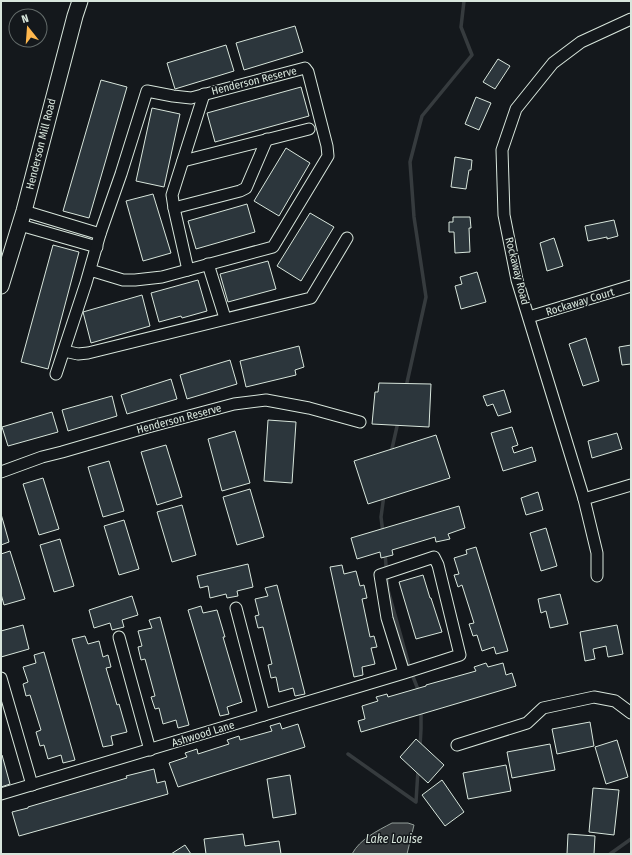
<svg xmlns="http://www.w3.org/2000/svg" width="632" height="855" font-family="'Fira Sans Condensed',sans-serif">
<style>
.water{fill:#363b3e;stroke:#939e99}
.lines{fill:none;stroke-linecap:round;stroke-linejoin:round}
.stream{stroke:#363b3e;stroke-width:3.5}
.building{fill:#2c363c;stroke:#d8e6dc}
.street-casing{stroke:#d8e6dc;stroke-width:13}
.secondary-casing{stroke:#d8e6dc;stroke-width:17}
.street{stroke:#14181c;stroke-width:11}
.secondary{stroke:#14181c;stroke-width:15}
.labels{text-anchor:middle;dominant-baseline:central;stroke-width:3;stroke-linejoin:round;paint-order:stroke}
.street-label{font-size:11px;fill:#d8e6dc;stroke:#14181c}
.water-label{font-size:12px;font-style:italic;fill:#d8e6dc;stroke:#14181c}
</style>
<rect width="100%" height="100%" fill="#14181c"/>
<!-- water -->
<path class="water" d="M392,823H408L414,825L407,854H352C360,839 377,831 392,823Z"/>
<g class="lines">
<!-- stream -->
<g class="stream">
<polyline points="406,387 426,297 414,217 410,162 422,116 472,55 461,27 464,1"/>
<polyline points="391,453 398,422"/>
<polyline points="383,533 381,517 384,495"/>
<polyline points="385,553 388,590 410,669 419,692"/>
<polyline points="420,747 421,729 421,710"/>
<polyline points="348,754 416,802 418,770"/>
<polyline points="610,854 631,839"/>
</g>
</g>
<!-- building -->
<g class="building">
<polygon points="295,26 303,52 244,70 236,43"/>
<polygon points="226,45 234,71 175,89 167,63"/>
<polygon points="498,59 510,66 495,89 483,82"/>
<polygon points="101,80 127,87 89,218 63,211"/>
<polygon points="301,87 309,116 215,142 207,113"/>
<polygon points="476,97 491,103 479,130 465,124"/>
<polygon points="152,108 180,114 164,187 136,181"/>
<polygon points="286,148 310,163 279,216 254,201"/>
<polygon points="455,157 472,160 471,170 469,170 466,189 451,187"/>
<polygon points="153,194 171,253 143,261 126,201"/>
<polygon points="247,204 255,232 196,249 188,221"/>
<polygon points="310,213 334,227 301,281 277,266"/>
<polygon points="453,217 470,217 471,228 469,228 470,252 455,253 454,232 449,232 449,222 453,222"/>
<polygon points="614,220 618,236 607,239 607,237 588,241 585,226"/>
<polygon points="554,238 563,266 547,271 540,243"/>
<polygon points="53,245 79,252 48,369 21,362"/>
<polygon points="268,261 276,289 228,302 220,274"/>
<polygon points="477,272 486,302 461,309 455,286 462,284 460,277"/>
<polygon points="198,280 207,311 182,318 181,316 159,322 151,293"/>
<polygon points="142,295 150,326 91,343 83,312"/>
<polygon points="586,338 599,381 583,386 569,344"/>
<polygon points="631,345 631,364 622,365 619,347"/>
<polygon points="299,346 304,367 295,370 296,375 246,387 240,361"/>
<polygon points="230,360 237,384 187,399 180,375"/>
<polygon points="171,379 177,399 127,414 121,395"/>
<polygon points="379,383 431,384 429,427 372,424 375,392 378,392"/>
<polygon points="504,390 511,412 498,416 493,404 487,406 483,396"/>
<polygon points="112,396 117,416 68,431 62,410"/>
<polygon points="52,412 58,432 8,446 2,427"/>
<polygon points="268,420 296,422 292,483 264,481"/>
<polygon points="512,427 518,445 512,447 514,453 532,447 536,461 503,471 491,433"/>
<polygon points="235,431 250,483 222,491 208,439"/>
<polygon points="617,433 622,449 592,458 588,441"/>
<polygon points="436,435 450,478 368,504 354,461"/>
<polygon points="166,445 182,497 157,505 141,452"/>
<polygon points="109,461 124,511 103,517 88,467"/>
<polygon points="43,478 59,529 39,535 23,484"/>
<polygon points="250,489 264,537 237,545 223,497"/>
<polygon points="538,492 543,510 526,515 521,498"/>
<polygon points="182,505 196,555 172,562 157,512"/>
<polygon points="459,506 465,528 448,534 450,539 436,542 435,537 392,550 393,555 381,558 380,552 357,559 351,538"/>
<polygon points="1,514 9,542 1,545"/>
<polygon points="124,520 139,569 119,575 104,526"/>
<polygon points="546,528 557,566 541,571 530,533"/>
<polygon points="60,539 74,586 54,592 40,545"/>
<polygon points="476,547 508,651 496,654 494,647 482,651 477,635 473,636 469,624 474,623 462,585 458,587 454,575 459,574 454,558 467,554 466,550"/>
<polygon points="10,551 25,599 4,605 1,594 1,554"/>
<polygon points="248,564 253,587 237,591 238,596 227,598 226,594 210,598 208,586 200,588 197,576"/>
<polygon points="342,565 344,574 356,571 360,586 364,585 367,598 362,599 370,637 374,636 377,647 371,648 375,664 362,667 363,675 354,677 330,567"/>
<polygon points="423,575 430,598 431,598 442,632 416,639 399,582"/>
<polygon points="277,585 305,694 295,696 293,688 279,692 276,677 271,678 268,665 272,664 263,627 258,628 255,616 259,615 255,599 268,596 265,588"/>
<polygon points="560,594 568,624 550,628 546,611 541,613 538,599"/>
<polygon points="132,596 138,615 122,620 124,627 112,630 110,623 94,628 89,610"/>
<polygon points="201,606 203,613 217,610 225,637 223,637 242,702 227,707 229,714 220,716 188,610"/>
<polygon points="160,617 189,725 178,728 176,720 163,724 159,708 155,709 151,697 155,696 145,659 141,660 138,647 142,646 138,631 152,628 149,620"/>
<polygon points="23,625 29,649 1,657 1,631"/>
<polygon points="617,625 623,654 608,657 606,646 593,649 595,659 585,661 580,632"/>
<polygon points="85,636 88,644 99,641 103,657 108,655 111,667 106,668 117,705 119,704 127,732 111,736 113,745 103,747 72,639"/>
<polygon points="44,652 75,760 63,763 61,755 48,759 44,745 40,746 36,732 41,730 30,695 26,696 23,684 28,682 23,667 36,663 34,655"/>
<polygon points="486,663 488,667 503,663 506,675 512,673 516,686 361,732 358,721 365,719 362,706 378,701 376,697 387,694 388,697 426,686 426,685 476,671 474,667"/>
<polygon points="590,722 594,746 557,754 552,729"/>
<polygon points="280,723 282,729 298,724 305,747 178,787 169,763 187,757 185,753 197,749 198,754 229,744 227,740 239,736 240,740 272,731 270,726"/>
<polygon points="416,739 444,765 428,783 400,757"/>
<polygon points="617,740 628,777 606,784 595,747"/>
<polygon points="550,744 555,770 512,778 507,752"/>
<polygon points="2,755 10,784 1,787 1,756"/>
<polygon points="506,765 511,791 468,799 463,773"/>
<polygon points="154,769 157,783 165,781 168,794 19,836 12,812 28,808 28,807 127,778 126,776"/>
<polygon points="290,775 296,814 273,818 267,779"/>
<polygon points="442,780 464,812 445,826 422,795"/>
<polygon points="593,788 619,790 614,835 589,832"/>
<polygon points="243,834 245,846 279,841 281,854 206,854 204,839"/>
<polygon points="568,834 595,836 594,854 567,854"/>
<polygon points="185,845 191,854 171,854"/>
</g>
<g class="lines">
<!-- street casing -->
<g class="street-casing">
<g id="street">
<polyline points="183,161 309,129"/>
<polyline points="174,208 240,191 246,188 267,139"/>
<polyline points="24,211 100,234"/>
<polyline points="20,225 97,247"/>
<polyline points="208,264 225,318"/>
<polyline points="188,270 174,208 172,195 204,94"/>
<polyline points="529,317 631,286"/>
<polyline points="64,351 78,354 88,353 311,298 347,238"/>
<polyline points="56,374 86,283 100,234 121,174 147,91 173,96 191,98 305,68 308,72 327,146 328,156 273,247 162,277 135,280 123,280 90,270"/>
<polyline points="1,472 42,457 62,452 148,427 234,404 266,400 309,408 360,422"/>
<polyline points="584,499 631,485"/>
<polyline points="597,576 597,553 584,499 517,280 504,215 502,150 516,109 553,63 581,42 631,19"/>
<polyline points="236,608 264,715"/>
<polyline points="119,637 150,750"/>
<polyline points="1,678 32,785"/>
<polyline points="457,745 527,723 543,708 594,697 615,701 631,713"/>
<polyline points="1,794 404,673 460,655 438,565 434,557 380,575 387,618 404,673"/>
</g>
</g>
<!-- secondary casing -->
<g class="secondary-casing">
<polyline id="secondary" points="1,286 24,211 75,16 80,1"/>
</g>
<!-- street -->
<use href="#street" class="street"/>
<!-- secondary -->
<use href="#secondary" class="secondary"/>
</g>
<g class="labels">
<!-- street labels -->
<g class="street-label">
<text transform="translate(254 81) rotate(-14)">Henderson Reserve</text>
<text transform="translate(41 144) rotate(-76)">Henderson Mill Road</text>
<text transform="translate(517 271) rotate(76)">Rockaway Road</text>
<text transform="translate(580 302) rotate(-17)">Rockaway Court</text>
<text transform="translate(179 419) rotate(-15)">Henderson Reserve</text>
<text transform="translate(203 734) rotate(-17)">Ashwood Lane</text>
</g>
<!-- water labels -->
<g class="water-label">
<text x="394" y="839">Lake Louise</text>
</g>
</g>
<!-- border -->
<rect width="632" height="855" fill="none" stroke="#d8e6dc" stroke-width="4"/>
<!-- north arrow -->
<g transform="translate(28 28) rotate(343)"><circle r="19" fill="#14181c" stroke="#626a69"/>
<path d="M0-3L7 15L0 10L-7 15Z" fill="#ffb74d"/>
<text y="-6" font-size="11" font-weight="bold" text-anchor="middle" fill="#d8e6dc">N</text>
</g>
</svg>
